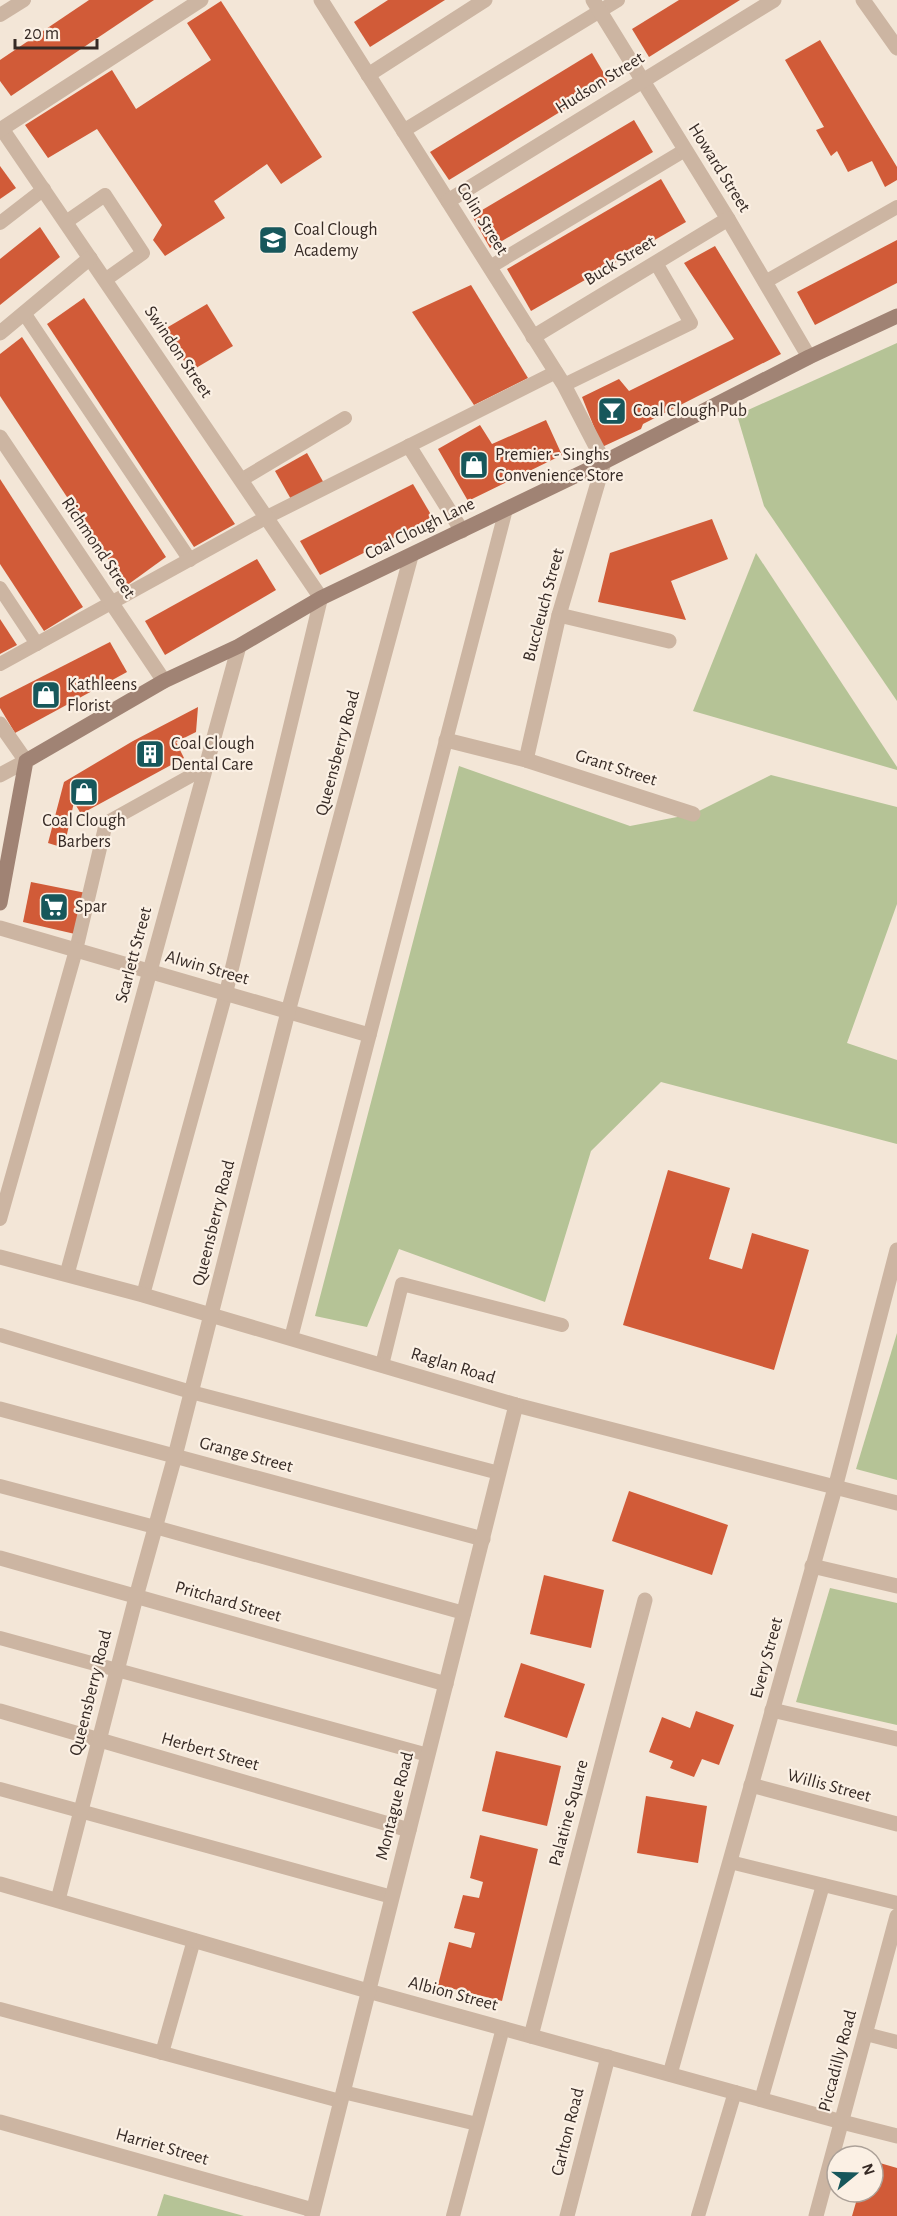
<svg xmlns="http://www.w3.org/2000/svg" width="897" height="2216" font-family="'Alegreya Sans',sans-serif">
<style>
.green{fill:#b5c396}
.building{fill:#d15b38}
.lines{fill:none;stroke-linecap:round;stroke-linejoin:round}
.service{stroke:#ccb5a2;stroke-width:14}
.minor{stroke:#ccb5a2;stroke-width:15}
.tertiary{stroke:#ccb5a2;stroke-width:15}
.secondary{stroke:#a08374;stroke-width:15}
.labels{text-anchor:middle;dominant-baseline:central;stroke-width:4.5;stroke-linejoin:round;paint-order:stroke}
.street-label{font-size:18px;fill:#362a25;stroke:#fbf0e4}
.poi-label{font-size:18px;fill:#362a25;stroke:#fbf0e4;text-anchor:start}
</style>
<rect width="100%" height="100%" fill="#f3e6d7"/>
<!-- green -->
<g class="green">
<polygon points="897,343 897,701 764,506 737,415"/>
<polygon points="756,553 897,767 897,770 693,711"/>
<polygon points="459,766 630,826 693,814 771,775 897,807 897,904 847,1043 897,1060 897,1144 661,1082 591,1151 545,1302 399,1249 367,1327 315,1316"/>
<polygon points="897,1333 897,1480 856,1469"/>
<polygon points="830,1588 897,1603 897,1725 796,1702"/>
<polygon points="164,2194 244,2216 157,2216"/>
</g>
<!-- building -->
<g class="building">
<polygon points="89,0 154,0 11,96 0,81 0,60"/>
<polygon points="388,0 445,0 370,47 354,22"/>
<polygon points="679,0 740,0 649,57 632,29"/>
<polygon points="221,1 322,157 281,184 267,164 214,201 225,218 165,256 153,240 162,225 97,129 48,158 25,125 112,70 136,109 211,60 187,23"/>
<polygon points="820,40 897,167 897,180 885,187 872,161 848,172 837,151 831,156 816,130 824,127 785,60"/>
<polygon points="592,53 609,82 449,180 430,152"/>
<polygon points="634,120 653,152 490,248 472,216"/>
<polygon points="0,166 16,188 0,199"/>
<polygon points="661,179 686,222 531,311 507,269"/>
<polygon points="40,227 60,257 0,305 0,259"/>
<polygon points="897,240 897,283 815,325 797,292"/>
<polygon points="715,246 781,354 643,424 641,429 602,447 582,397 619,379 629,391 734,339 684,263"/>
<polygon points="471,285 528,378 474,405 412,312"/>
<polygon points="84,298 235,524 194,547 47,324"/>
<polygon points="207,304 233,346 191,371 163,330"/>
<polygon points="22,337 166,557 126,586 0,396 0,354"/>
<polygon points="546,420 562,455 468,501 438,449 480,425 492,444"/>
<polygon points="307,453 325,485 292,501 275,471"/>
<polygon points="0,479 83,607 44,631 0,564"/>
<polygon points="413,484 433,518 320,575 300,541"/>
<polygon points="712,519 728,559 671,581 686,620 598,602 610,553"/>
<polygon points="257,559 276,590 165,655 145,621"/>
<polygon points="0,619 17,645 0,654"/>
<polygon points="110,642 127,672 15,733 0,708 0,698"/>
<polygon points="198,707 196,732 176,742 184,758 81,814 74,802 64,848 48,843 64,782 133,741"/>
<polygon points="31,882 86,893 75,934 23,922"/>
<polygon points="668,1170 730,1188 709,1259 742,1269 752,1233 809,1250 774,1370 623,1325"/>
<polygon points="629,1491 728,1525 712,1575 612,1541"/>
<polygon points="544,1575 604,1590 591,1648 530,1634"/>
<polygon points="521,1663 585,1684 567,1738 504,1717"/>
<polygon points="696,1711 734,1725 719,1765 702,1759 694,1777 670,1768 673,1761 649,1752 662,1717 690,1728"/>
<polygon points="496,1751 561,1766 547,1826 482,1811"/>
<polygon points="646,1796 707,1806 698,1863 637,1853"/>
<polygon points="480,1835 538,1849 502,2001 438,1985 449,1942 471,1948 475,1933 454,1928 463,1895 479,1898 483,1882 470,1878"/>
<polygon points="873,2161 897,2168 897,2216 852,2216 859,2192 873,2192"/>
</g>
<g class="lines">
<!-- service -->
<g class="service">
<polyline points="0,15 24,0"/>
<polyline points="403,131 618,0"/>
<polyline points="66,222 105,195 143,253 105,280"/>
<polyline points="0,223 44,189"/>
<polyline points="490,267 685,150"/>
<polyline points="765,282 897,207"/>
<polyline points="24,313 190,560"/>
<polyline points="564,385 691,323 656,263"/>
<polyline points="241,480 345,418"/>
<polyline points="0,588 37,644"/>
<polyline points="0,664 267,517 556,372"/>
<polyline points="0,1219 76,950 106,823 205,768"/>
<polyline points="143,1295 226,993 321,598"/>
<polyline points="0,1335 191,1392 499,1473"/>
<polyline points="291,1338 506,509"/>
<polyline points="382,1365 402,1284 562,1325"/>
<polyline points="0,1486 155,1527 464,1613"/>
<polyline points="0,1638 428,1755"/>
<polyline points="0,1789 392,1897"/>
<polyline points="730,1862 897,1903"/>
<polyline points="0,2009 340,2101"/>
<polyline points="866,2034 897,2042"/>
<polyline points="162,2053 194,1940"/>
<polyline points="343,2092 477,2124"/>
<polyline points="761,2100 823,1885"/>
<polyline points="453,2216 503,2028"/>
<polyline points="698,2216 735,2092"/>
</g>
<!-- minor -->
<g class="minor">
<polyline points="321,0 564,385 604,462 559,615 526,760"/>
<polyline points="593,0 728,219 809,357"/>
<polyline points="863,0 897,48"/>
<polyline points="368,75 485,0"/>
<polyline points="2,129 321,598"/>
<polyline points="0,130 201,0"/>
<polyline points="448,201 774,0"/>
<polyline points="0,333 90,258"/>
<polyline points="533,337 728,219"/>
<polyline points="0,437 164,681"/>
<polyline points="409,446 462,531"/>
<polyline points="559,615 669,641"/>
<polyline points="0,724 26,761"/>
<polyline points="446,740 526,760 693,814"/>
<polyline points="0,928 369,1035"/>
<polyline points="0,1257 143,1295 516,1405 897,1503"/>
<polyline points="67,1274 239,646"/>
<polyline points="0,1409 483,1539"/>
<polyline points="0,1558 446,1684"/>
<polyline points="812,1566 897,1586"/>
<polyline points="772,1710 897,1739"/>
<polyline points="0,1711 409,1830"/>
<polyline points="751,1785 897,1824"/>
<polyline points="0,1884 368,1991 842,2122 897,2136"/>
<polyline points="58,1900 136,1597 175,1456 288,1012 411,556"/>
<polyline points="531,2036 645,1600"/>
<polyline points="670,2074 835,1488 897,1250"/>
<polyline points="0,2122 313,2210"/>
<polyline points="312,2216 516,1405"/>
<polyline points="567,2216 608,2057"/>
<polyline points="816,2216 897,1916"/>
</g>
<!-- tertiary -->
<polyline class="tertiary" points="0,775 26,761"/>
<!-- secondary -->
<polyline class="secondary" points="0,903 26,761 164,681 239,646 321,598 604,462 809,357 897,316"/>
</g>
<!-- icons -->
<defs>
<g id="school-square" transform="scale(1.5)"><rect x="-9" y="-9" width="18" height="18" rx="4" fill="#17575b" stroke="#fbf0e4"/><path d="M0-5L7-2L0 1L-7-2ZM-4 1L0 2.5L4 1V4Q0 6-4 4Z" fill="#fff"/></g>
<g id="bar-square" transform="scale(1.5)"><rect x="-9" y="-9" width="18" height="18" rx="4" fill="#17575b" stroke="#fbf0e4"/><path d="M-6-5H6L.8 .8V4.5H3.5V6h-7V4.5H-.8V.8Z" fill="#fff"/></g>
<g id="shop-square" transform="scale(1.5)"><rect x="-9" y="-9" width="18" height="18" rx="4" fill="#17575b" stroke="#fbf0e4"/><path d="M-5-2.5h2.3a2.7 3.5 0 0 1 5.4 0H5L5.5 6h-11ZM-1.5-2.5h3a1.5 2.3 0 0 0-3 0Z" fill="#fff"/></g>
<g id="building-square" transform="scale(1.5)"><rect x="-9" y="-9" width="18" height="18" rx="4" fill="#17575b" stroke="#fbf0e4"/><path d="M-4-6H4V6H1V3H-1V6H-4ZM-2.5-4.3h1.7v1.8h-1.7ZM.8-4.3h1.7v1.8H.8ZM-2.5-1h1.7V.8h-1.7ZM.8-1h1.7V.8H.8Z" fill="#fff"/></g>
<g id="supermarket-square" transform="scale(1.5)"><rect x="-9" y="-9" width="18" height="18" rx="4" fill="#17575b" stroke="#fbf0e4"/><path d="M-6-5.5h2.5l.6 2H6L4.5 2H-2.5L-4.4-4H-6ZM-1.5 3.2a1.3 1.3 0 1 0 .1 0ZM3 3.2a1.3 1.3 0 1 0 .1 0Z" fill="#fff"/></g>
</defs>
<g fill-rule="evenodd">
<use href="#school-square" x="273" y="240"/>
<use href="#bar-square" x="612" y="411"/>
<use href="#shop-square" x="474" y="465"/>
<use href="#shop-square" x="46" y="695"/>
<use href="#building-square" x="150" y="754"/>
<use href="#shop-square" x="84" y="792"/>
<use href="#supermarket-square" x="54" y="907"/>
</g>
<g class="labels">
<!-- street labels -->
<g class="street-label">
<text transform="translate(600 83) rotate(-32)">Hudson Street</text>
<text transform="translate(719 168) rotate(58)">Howard Street</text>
<text transform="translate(482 219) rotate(58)">Colin Street</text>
<text transform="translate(620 261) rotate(-31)">Buck Street</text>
<text transform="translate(178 352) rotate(56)">Swindon Street</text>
<text transform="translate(420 529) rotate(-26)">Coal Clough Lane</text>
<text transform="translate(98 548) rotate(56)">Richmond Street</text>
<text transform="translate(544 605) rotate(-75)">Buccleuch Street</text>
<text transform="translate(338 753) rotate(-75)">Queensberry Road</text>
<text transform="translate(616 768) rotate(18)">Grant Street</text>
<text transform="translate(134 955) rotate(-75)">Scarlett Street</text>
<text transform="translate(207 968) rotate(16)">Alwin Street</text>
<text transform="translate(214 1223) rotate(-76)">Queensberry Road</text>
<text transform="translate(453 1366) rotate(17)">Raglan Road</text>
<text transform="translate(246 1455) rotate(15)">Grange Street</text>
<text transform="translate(228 1602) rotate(16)">Pritchard Street</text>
<text transform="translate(767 1658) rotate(-75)">Every Street</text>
<text transform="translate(91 1693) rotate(-76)">Queensberry Road</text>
<text transform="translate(210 1752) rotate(16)">Herbert Street</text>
<text transform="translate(829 1786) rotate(15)">Willis Street</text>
<text transform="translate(395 1806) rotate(-76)">Montague Road</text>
<text transform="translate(569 1813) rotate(-75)">Palatine Square</text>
<text transform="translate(453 1994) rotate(15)">Albion Street</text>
<text transform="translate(838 2061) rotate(-75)">Piccadilly Road</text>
<text transform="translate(568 2132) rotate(-76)">Carlton Road</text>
<text transform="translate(162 2147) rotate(16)">Harriet Street</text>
</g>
<!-- poi labels -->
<g class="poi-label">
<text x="294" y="230">Coal Clough<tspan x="294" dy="21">Academy</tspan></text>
<text x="633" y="411">Coal Clough Pub</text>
<text x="495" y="455">Premier - Singhs<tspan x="495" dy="21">Convenience Store</tspan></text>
<text x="67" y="685">Kathleens<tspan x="67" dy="21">Florist</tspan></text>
<text x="171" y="744">Coal Clough<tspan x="171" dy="21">Dental Care</tspan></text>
<text x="84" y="821" text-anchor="middle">Coal Clough<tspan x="84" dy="21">Barbers</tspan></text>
<text x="75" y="907">Spar</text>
</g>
</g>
<!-- north arrow -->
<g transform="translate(855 2174) rotate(71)"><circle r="28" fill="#fbf0e4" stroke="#aca198" stroke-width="1.5"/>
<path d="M0-4.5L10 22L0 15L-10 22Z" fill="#17575b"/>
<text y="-9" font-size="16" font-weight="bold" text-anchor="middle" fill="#362a25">N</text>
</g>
<!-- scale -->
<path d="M15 39v9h82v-9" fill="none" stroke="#362a25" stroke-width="3"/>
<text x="24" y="39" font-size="18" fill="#362a25" stroke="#fbf0e4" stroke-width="4.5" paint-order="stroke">20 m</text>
</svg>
